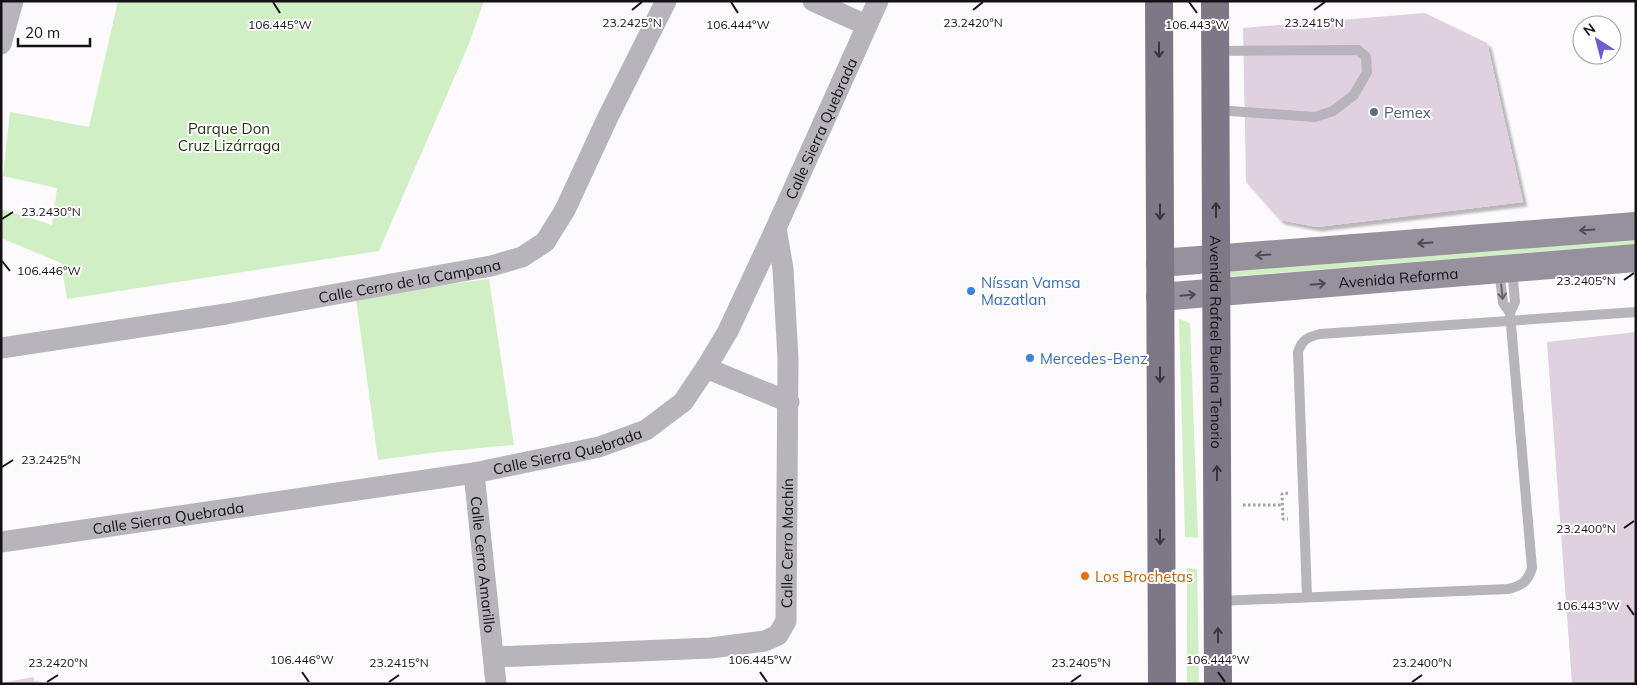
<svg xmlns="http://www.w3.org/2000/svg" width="1637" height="685" font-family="Mulish,sans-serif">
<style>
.green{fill:#d0efc5}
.building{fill:#dfd1df;filter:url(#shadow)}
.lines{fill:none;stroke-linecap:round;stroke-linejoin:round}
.path{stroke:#a4a0a4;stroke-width:3;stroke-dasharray:2.5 2.5;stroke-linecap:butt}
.service{stroke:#b7b4bb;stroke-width:10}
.minor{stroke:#b7b4bb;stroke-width:21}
.secondary{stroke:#96919c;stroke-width:28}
.primary{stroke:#7e7886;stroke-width:28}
.oneway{stroke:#3a343d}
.oneway2{stroke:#4f4a52}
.oneway3{stroke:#666268}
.ticks{fill:none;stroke:#151015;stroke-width:2}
.service-dot{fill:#5c6f8a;stroke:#fff;stroke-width:2}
.shop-dot{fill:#3f7fe0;stroke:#fff;stroke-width:2}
.food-dot{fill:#e8710a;stroke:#fff;stroke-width:2}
.labels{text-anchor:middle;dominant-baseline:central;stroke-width:4;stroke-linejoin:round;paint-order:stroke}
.service-label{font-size:15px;fill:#4e5e75;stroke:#fff;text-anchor:start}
.park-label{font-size:15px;fill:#18350b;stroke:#fff}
.street-label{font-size:15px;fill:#151015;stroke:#fff}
.shop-label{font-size:15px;fill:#366cbe;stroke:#fff;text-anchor:start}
.food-label{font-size:15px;fill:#c56008;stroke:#fff;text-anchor:start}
.ticks-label{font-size:12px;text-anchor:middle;fill:#151015;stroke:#fff;stroke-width:4;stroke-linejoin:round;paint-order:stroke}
</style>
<defs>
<filter id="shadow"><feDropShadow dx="4.5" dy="4.5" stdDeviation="1" flood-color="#0004"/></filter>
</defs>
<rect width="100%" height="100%" fill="#fdfafd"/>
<!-- green -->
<g class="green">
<polygon points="118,1 484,1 468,46 379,251 67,299 61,263 1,238 1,209 52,225 57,188 3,176 10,112 89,127"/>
<polygon points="1636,235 1636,244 1226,277 1226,266"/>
<polygon points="489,279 514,445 438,452 378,460 356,299 414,289"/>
<polygon points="1179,319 1190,323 1198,538 1185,537"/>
<polygon points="1187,568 1197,569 1199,684 1187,684"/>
</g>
<!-- building -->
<g class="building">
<polygon points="1425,13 1487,43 1523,202 1317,227 1280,220 1246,182 1243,28"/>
<polygon points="1636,332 1636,684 1572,684 1547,342"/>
<polygon points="34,677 34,684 1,684 1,683"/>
</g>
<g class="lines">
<!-- path -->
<g class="path">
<polyline points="1288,493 1282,494 1283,519 1288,519"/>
<polyline points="1243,505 1283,505"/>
</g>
<!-- service -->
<g class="service">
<polyline points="1216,51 1358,50 1366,57 1367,72 1354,95 1333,111 1315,117 1217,110"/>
<polyline points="1499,269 1503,303 1510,313"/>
<path d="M1307,597L1298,352C1302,340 1307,337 1320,334L1636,312"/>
<path d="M1219,601L1508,589C1522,586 1528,581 1532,568L1510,313L1515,302L1512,269"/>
</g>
<!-- minor -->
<g class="minor">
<polyline points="813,1 866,25"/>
<polyline points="1,44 13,1"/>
<path id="s1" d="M1,348L226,314L491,266L522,257L545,242L565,210L608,117L666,1"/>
<polyline points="706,368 789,402"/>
<path id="s2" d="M474,473L496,684"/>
<path id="s3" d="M1,542L474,473L599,447L646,430L683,402L706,368L728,331L776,228L878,1"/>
<path id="s4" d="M494,657L711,648L765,641L778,635L786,621L788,359L783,269L776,228"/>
</g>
<!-- secondary -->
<g class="secondary">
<polyline points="1160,263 1636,226"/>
<path id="s5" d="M1160,297L1636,258"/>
</g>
<!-- primary -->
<g class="primary">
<polyline points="1159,1 1162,684"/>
<path id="s6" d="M1215,1L1218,684"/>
</g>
</g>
<!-- one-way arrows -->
<defs><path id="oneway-shaft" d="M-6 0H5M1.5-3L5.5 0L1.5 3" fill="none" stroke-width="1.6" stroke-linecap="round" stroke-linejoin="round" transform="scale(1.25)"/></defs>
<g class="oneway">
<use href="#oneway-shaft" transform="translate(1159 50) rotate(90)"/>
<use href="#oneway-shaft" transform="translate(1216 210) rotate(-90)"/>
<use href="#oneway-shaft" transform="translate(1160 212) rotate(90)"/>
<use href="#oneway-shaft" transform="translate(1160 375) rotate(90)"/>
<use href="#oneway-shaft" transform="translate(1217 473) rotate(-90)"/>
<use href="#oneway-shaft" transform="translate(1160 537) rotate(90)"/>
<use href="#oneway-shaft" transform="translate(1218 635) rotate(-90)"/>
</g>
<g class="oneway2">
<use href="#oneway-shaft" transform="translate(1587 230) rotate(176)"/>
<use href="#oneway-shaft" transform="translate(1425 243) rotate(176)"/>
<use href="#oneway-shaft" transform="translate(1263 255) rotate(176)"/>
<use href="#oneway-shaft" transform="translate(1318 284) rotate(-5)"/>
<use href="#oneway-shaft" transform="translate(1188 295) rotate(-5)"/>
</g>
<use class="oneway3" href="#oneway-shaft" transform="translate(1502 292) rotate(84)"/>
<!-- ticks -->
<path class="ticks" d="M273,2L280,13M731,2L738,13M1189,2L1197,13M632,10L642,2M973,10L983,2M1314,10L1325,2M2,219L13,212M2,261L10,271M1624,280L1634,273M2,467L13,460M1624,528L1634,521M1627,605L1634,615M302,672L309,682M760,672L767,682M1218,672L1225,682M47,682L58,675M389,682L399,675M1071,682L1081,675M1412,682L1422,675"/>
<!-- markers -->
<circle class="service-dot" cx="1374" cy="112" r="5"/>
<g class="shop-dot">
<circle cx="971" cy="291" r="5"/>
<circle cx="1030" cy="358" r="5"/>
</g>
<circle class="food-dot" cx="1085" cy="576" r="5"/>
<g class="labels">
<!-- service labels -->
<g class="service-label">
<text x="1384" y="112">Pemex</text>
</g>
<!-- park labels -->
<g class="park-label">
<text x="229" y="128">Parque Don<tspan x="229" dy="17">Cruz Lizárraga</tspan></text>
</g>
<!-- street labels -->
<g class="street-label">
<text stroke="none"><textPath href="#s3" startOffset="1009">Calle Sierra Quebrada</textPath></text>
<text stroke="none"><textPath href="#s5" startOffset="239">Avenida Reforma</textPath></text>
<text stroke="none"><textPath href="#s1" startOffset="414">Calle Cerro de la Campana</textPath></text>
<text stroke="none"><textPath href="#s6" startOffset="341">Avenida Rafael Buelna Tenorio</textPath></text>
<text stroke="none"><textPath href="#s3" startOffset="574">Calle Sierra Quebrada</textPath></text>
<text stroke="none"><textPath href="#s3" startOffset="169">Calle Sierra Quebrada</textPath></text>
<text stroke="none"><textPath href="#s4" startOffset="380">Calle Cerro Machín</textPath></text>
<text stroke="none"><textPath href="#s2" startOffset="92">Calle Cerro Amarillo</textPath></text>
</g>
<!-- shop labels -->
<g class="shop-label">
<text x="981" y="282">Níssan Vamsa<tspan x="981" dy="17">Mazatlan</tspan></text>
<text x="1040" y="358">Mercedes-Benz</text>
</g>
<!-- food labels -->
<g class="food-label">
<text x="1095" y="576">Los Brochetas</text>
</g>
</g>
<g class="ticks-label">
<text x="632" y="27">23.2425°N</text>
<text x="973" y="27">23.2420°N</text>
<text x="1314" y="27">23.2415°N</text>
<text x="280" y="29">106.445°W</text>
<text x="738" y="29">106.444°W</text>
<text x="1197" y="29">106.443°W</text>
<text x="51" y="216">23.2430°N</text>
<text x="49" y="275">106.446°W</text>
<text x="1586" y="285">23.2405°N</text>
<text x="51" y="464">23.2425°N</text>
<text x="1586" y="533">23.2400°N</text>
<text x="1588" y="610">106.443°W</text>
<text x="302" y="664">106.446°W</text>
<text x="760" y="664">106.445°W</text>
<text x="1218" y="664">106.444°W</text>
<text x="58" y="667">23.2420°N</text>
<text x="399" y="667">23.2415°N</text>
<text x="1081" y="667">23.2405°N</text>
<text x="1422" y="667">23.2400°N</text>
</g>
<!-- border -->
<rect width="1637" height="685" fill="none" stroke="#151015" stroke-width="5"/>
<!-- north arrow -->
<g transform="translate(1597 40) rotate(324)"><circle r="24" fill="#ffffff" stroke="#a19fa1"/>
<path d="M0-4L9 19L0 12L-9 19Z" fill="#6c5bd4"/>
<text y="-8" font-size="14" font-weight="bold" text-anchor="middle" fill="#151015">N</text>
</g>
<!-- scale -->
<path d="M18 38v8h72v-8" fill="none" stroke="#151015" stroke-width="2.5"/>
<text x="25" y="38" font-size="15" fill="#151015" stroke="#ffffff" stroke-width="4" paint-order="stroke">20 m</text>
</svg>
